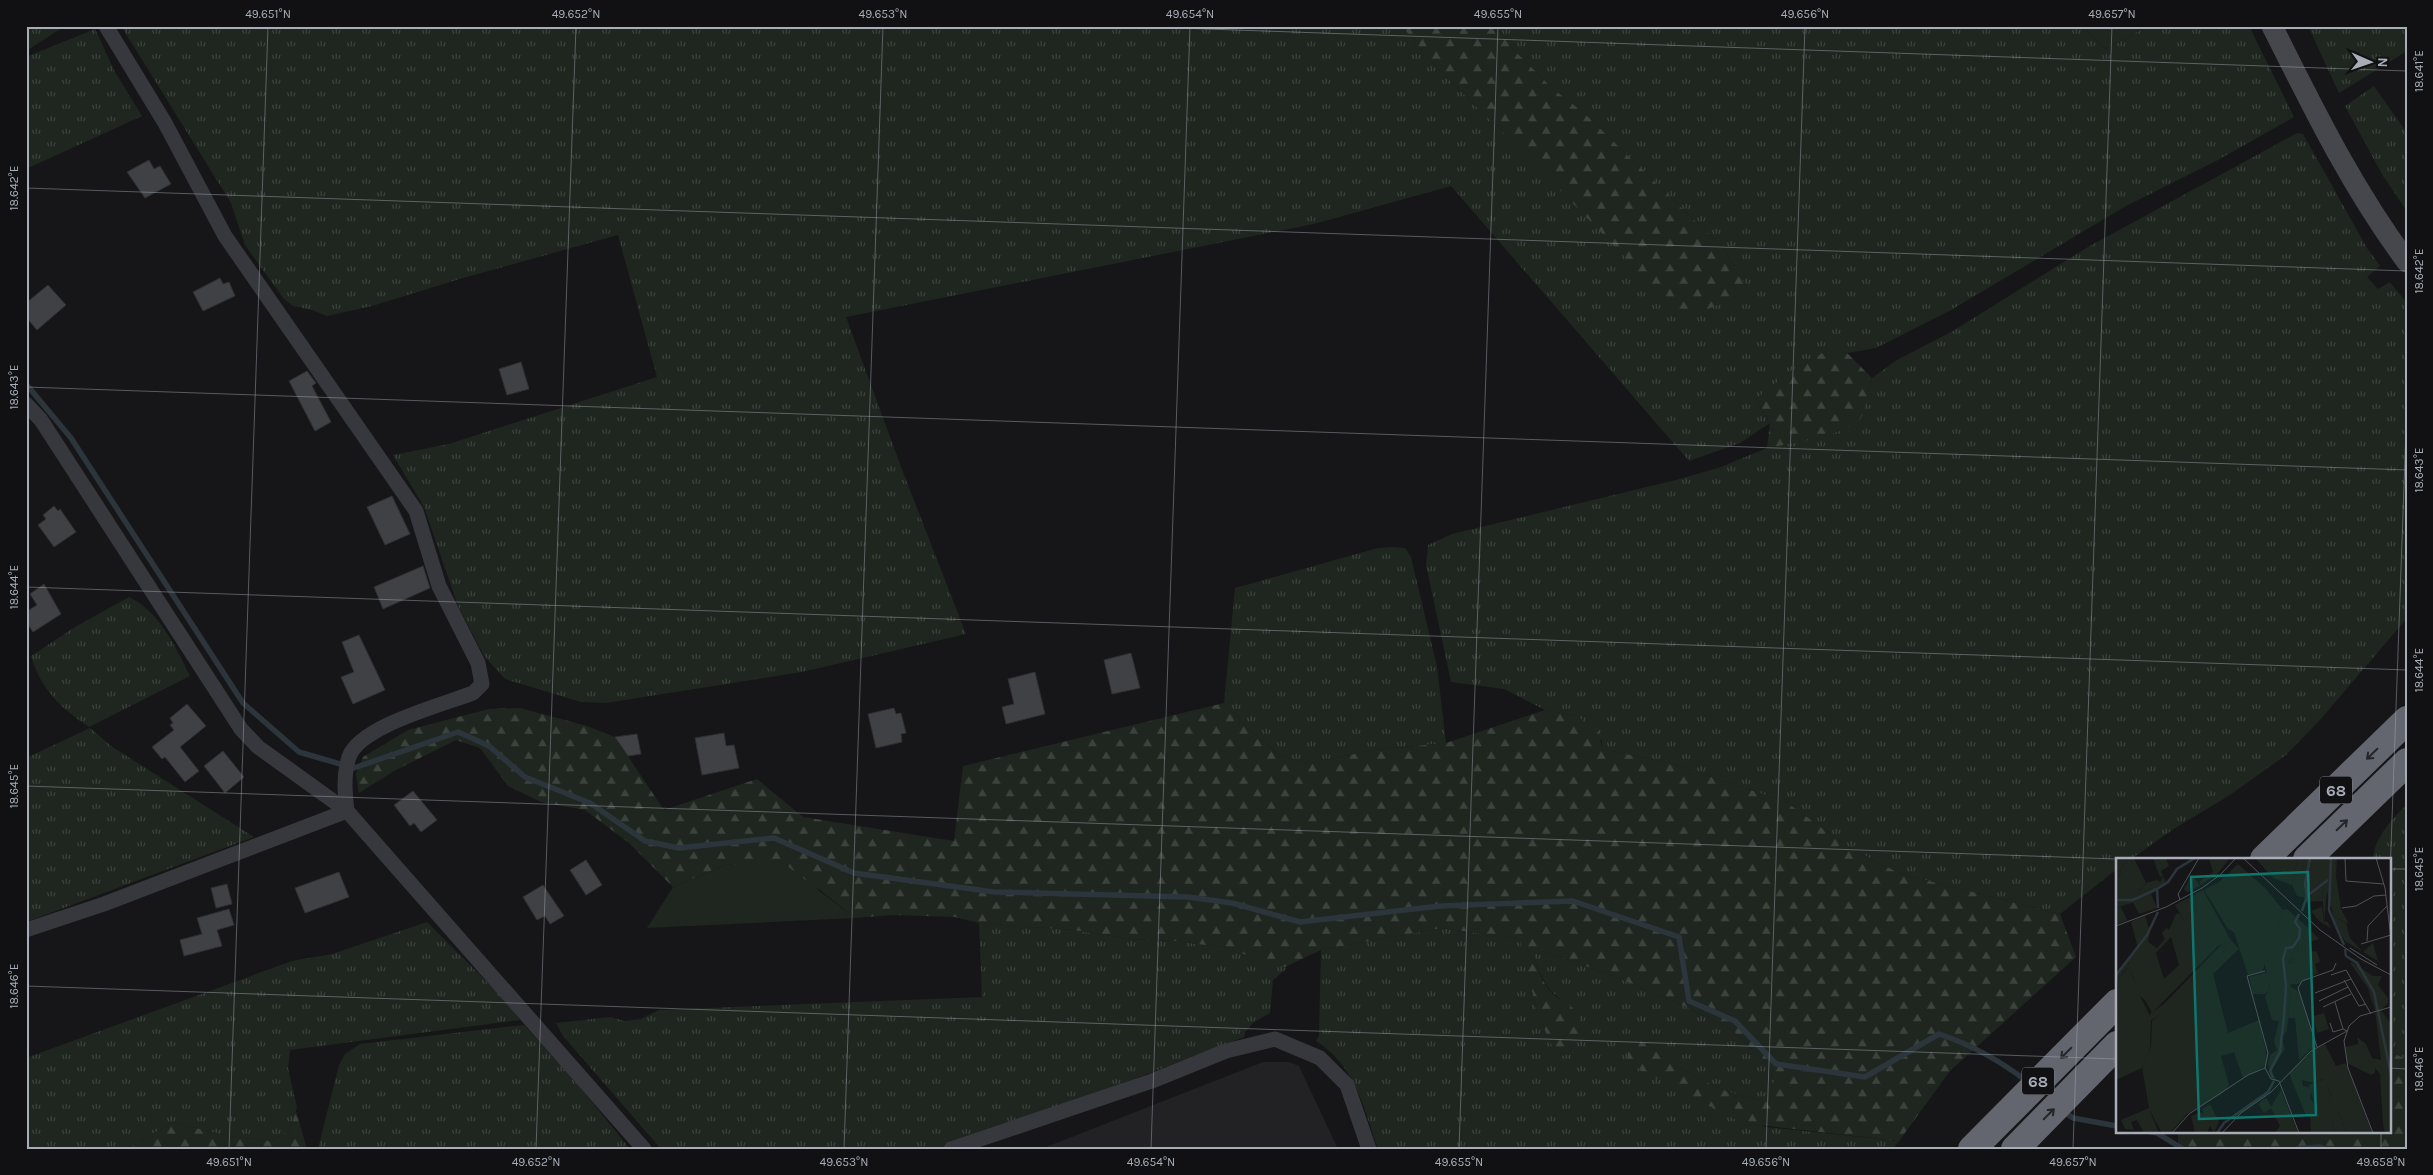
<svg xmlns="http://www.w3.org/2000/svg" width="2433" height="1175" font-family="Karla,sans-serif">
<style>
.built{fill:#222225}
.grass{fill:url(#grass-tufts)}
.forest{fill:url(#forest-firs)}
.garden{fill:#1e261f}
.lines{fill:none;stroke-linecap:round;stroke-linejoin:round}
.stream{stroke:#2c353c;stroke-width:5.5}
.building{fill:#404145;stroke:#303034}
.street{stroke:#37383d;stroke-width:15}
.secondary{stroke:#45474d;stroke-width:21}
.highway{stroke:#63666e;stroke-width:28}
.oneway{stroke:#26262a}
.ticks{fill:none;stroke:#a8adb8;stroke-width:1;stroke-opacity:0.45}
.labels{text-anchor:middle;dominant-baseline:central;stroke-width:4;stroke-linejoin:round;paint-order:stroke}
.shield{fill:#111113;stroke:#7b7e86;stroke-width:1}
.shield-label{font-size:16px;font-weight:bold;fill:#a8adb8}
.inset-river{fill:none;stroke:#2c353c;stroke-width:2.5}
.inset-road{fill:none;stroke:#505258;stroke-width:1}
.view{fill:#0f766e;fill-opacity:0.15;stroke:#0f766e;stroke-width:2.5}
.inset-edge{fill:none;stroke:#a8adb8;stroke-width:2.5}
.neatline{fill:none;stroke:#a8adb8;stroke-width:2}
.ticks-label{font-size:12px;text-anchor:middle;fill:#a8adb8}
</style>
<defs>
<pattern id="grass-tufts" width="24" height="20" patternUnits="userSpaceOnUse" patternTransform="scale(1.25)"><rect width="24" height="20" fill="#1e261f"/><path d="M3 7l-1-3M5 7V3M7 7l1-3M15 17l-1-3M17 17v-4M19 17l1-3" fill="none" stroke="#3c433d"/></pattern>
<pattern id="forest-firs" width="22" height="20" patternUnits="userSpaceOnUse" patternTransform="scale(1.25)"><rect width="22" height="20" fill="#1e261f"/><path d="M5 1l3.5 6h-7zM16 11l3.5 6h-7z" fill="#3c433d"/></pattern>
</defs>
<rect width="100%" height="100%" fill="#161618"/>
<!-- built -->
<polygon class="built" points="1263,1062 1289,1062 1299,1066 1338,1149 1041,1149"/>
<!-- grass -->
<g class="grass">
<polygon points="26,26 65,26 26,51"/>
<polygon points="121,26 1402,26 1431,62 1526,155 1749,291 1723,248 1584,113 1552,88 1514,50 1495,26 2083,26 2103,48 2109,47 2148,26 2249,26 2294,117 2216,161 2126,206 1951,310 1876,348 1847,353 1826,351 1793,370 1756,399 1770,423 1740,443 1689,461 1451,186 1314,224 846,317 901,467 966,634 802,672 606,703 581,702 505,679 484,656 458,606 424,507 393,455 449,444 657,377 618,235 463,278 372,306 327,316 312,310 293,306 283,298 245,245 231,203"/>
<polygon points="2308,26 2407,26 2407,51 2339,93"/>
<polygon points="95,29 115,72 142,116 26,169 26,57"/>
<polygon points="2374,86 2407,133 2407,211 2383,176 2345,106"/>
<polygon points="2297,133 2303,134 2367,248 2380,266 2367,277 2378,289 2390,282 2407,303 2407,618 2320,720 2286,755 2230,795 2175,828 2131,859 2117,859 2117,869 2060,914 1901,874 1850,848 1786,802 1673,764 1602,749 1602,741 1577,716 1545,710 1504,689 1451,682 1426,565 1428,545 1452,534 1676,480 1721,467 1767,448 1840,431 1861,418 1872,378 1897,360 1953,331 2088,247"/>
<polygon points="1393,547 1405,548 1411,557 1437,667 1446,743 1374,750 1306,764 1279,755 1246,727 1224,703 1235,588 1378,548"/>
<path d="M129,597C159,611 176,647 190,676L89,727C61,708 41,690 31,656L75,627Z"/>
<polygon points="90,728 111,746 254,837 26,922 26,758"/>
<path d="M2407,804V1059L2389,1052V859H2373C2375,836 2392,820 2407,804Z"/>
<polygon points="427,922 510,1005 520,1020 290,1050 288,1068 297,1107 289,1131 271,1141 227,1136 173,1122 127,1149 26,1149 26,1058 292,961 332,954"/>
<polygon points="979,923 1073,930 1130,939 1174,941 1221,947 1284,965 1286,969 1273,980 1270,1013 1254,1022 1245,1032 1244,1037 969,1142 939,1149 661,1149 563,1036 556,1023 611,1017 624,1021 641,1019 659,1010 982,997 982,999"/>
<path d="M1442,928L1521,939L1537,1012L1575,1010C1547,991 1545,986 1533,955L1544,951L1613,976L1678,1003L1731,1029L1768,1064L1774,1081L1772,1093L1761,1100C1711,1092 1680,1067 1638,1040L1765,1127L1899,1141L1893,1149H1378C1363,1106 1356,1067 1316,1041L1319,1035L1321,950Z"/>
<polygon points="524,1025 570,1075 630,1149 318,1149 339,1065 345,1054 360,1044"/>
</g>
<!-- forest -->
<g class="forest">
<polygon points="1402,26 1495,26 1514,50 1552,88 1584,113 1723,248 1749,291 1685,319 1526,155 1431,62"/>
<path d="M1826,351L1847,353L1872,378C1868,388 1866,413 1860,419C1847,435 1788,444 1767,448L1770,423L1756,399L1792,370Z"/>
<path d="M1224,703L1246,727L1279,755L1306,764L1374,750L1446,743L1545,710L1577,716L1599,731L1602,749L1673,764L1786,802L1850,848L1901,874L2060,914L2076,957L1950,1071L1899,1141L1742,1123L1627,1063L1629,1042L1638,1040C1680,1067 1711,1092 1761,1100L1771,1093L1774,1081L1768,1064L1731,1029L1678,1003L1613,976L1544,951L1533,955C1538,968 1542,983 1552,993C1558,1000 1568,1003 1574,1009C1585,1019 1578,1041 1573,1053L1562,1056L1555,1053L1537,1012L1520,939L1442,928L1321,950L1285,967L1221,947L1174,941L1131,939L1073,930L979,923L955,917L893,915L855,918L819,889L725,865L673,887L629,843L585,810L541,802L508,786L480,748L456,740L394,771L359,793L356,774L363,757L408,730L489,709L520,708L587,726L615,737L664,810L757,779L803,817L954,841L963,766Z"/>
<polygon points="2389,1052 2407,1059 2407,1149 2178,1149 2178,1131 2389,1131"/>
<polygon points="296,1111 307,1149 127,1149 173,1122 227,1136 271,1141 289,1131"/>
</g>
<!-- garden -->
<g class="garden">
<polygon points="2083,26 2148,26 2109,47 2103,48"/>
<polygon points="782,862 855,918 647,928 673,887 725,865"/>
</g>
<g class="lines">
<!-- stream -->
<g class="stream">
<path d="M26,384L71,438L243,703L299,752L354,768L458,732L489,746L525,777L590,803L645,841L679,848L774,838L854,873L994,892L1188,897L1232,903L1300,922L1440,906L1573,901L1679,937L1689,1001L1735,1021L1776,1064L1865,1077L1939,1034C1972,1045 2001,1061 2029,1083"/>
<polyline points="2063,1111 2073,1118 2117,1126"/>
<polyline points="2147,1131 2157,1133 2183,1149"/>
<polyline points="2297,1149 2320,1147 2325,1149"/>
</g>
</g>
<!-- building -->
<g class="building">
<polygon points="149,160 154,169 160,166 171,184 145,198 127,172"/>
<polygon points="220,278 223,284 229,282 235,296 203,311 193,292"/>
<polygon points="48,285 66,305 37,330 26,317 26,303"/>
<polygon points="521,362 529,389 507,395 499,369"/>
<polygon points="307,371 316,383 312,386 331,422 315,431 289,381"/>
<polygon points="392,496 410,534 385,545 367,507"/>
<polygon points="54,506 58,511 60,509 76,532 54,547 38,525 46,519 43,515"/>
<polygon points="423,566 430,588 383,609 374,587"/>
<polygon points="44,584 61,614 33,632 26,622 26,612 37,605 30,594"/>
<polygon points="359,635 385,690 353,704 341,677 354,672 342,642"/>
<polygon points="1131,653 1140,688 1112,694 1104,660"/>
<polygon points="1035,672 1045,714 1006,724 1002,707 1014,704 1008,679"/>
<polygon points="187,704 206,726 180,747 199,771 185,782 165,757 162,759 152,747 174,730 170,725 173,723 170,718"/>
<polygon points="894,708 896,714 901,713 906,733 901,734 902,742 876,748 868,714"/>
<polygon points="724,733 726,746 734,745 739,768 702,775 695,738"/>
<polygon points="637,734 641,754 628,756 615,737"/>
<polygon points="223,751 244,777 225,793 204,766"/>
<polygon points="413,791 437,820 421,832 414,823 410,826 394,805"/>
<polygon points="586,860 602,885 586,895 570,870"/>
<polygon points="339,872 349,897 305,913 295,888"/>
<polygon points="227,884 232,904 216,908 211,888"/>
<polygon points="543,885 564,916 550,924 545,916 537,920 523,897"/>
<polygon points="229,909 234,925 217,930 222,946 184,956 180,940 202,934 197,918"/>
</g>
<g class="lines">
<!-- street -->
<g class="street">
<path d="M106,26L165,123L225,236L416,511L439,586L478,663L482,684L473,693C442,705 360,726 349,757C343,775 345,793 347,811"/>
<polyline points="26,404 41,420 241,729 258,747 347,811 644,1149"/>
<polyline points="26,930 104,904 347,811"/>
<polyline points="951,1149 1152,1081 1226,1051 1275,1039 1320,1058 1347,1085 1369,1149"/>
</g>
<!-- secondary -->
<path class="secondary" d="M2272,26C2313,108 2352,188 2407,262"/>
<!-- highway -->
<g class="highway">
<polyline points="2264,859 2407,720"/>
<polyline points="2307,859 2407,762"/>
<polyline points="1972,1149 2117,1003"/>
<polyline points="2015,1149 2117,1045"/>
</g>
</g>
<!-- one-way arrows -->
<defs><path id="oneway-shaft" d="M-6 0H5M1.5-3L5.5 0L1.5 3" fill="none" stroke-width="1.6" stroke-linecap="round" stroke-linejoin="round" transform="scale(1.25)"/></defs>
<g class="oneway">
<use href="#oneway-shaft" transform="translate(2372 754) rotate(136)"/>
<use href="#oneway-shaft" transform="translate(2342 825) rotate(-44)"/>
<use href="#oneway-shaft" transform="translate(2066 1053) rotate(135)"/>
<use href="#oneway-shaft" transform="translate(2049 1114) rotate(-45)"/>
</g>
<!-- ticks -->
<path class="ticks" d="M1121,26L2407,71M26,188L2407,271M26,387L2407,470M26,587L2407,670M26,786L2117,859M2389,869H2407M2389,903L2407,402M26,986L2117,1059M2389,1068L2407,1069M229,1149L268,26M536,1149L576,26M844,1149L883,26M1151,1149L1190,26M1459,1149L1498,26M1766,1149L1805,26M2073,1149L2112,26M2381,1149V1131"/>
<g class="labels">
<!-- shield labels -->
<g class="shield">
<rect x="2320" y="776.5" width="32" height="27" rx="4"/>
<rect x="2022" y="1067.5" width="32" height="27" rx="4"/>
</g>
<g class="shield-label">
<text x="2336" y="790">68</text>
<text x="2038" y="1081">68</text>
</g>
</g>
<!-- overview -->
<g transform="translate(2116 858)">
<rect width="275" height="275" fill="#161618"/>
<path d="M12,0H18L30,25L24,33L5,37L0,35V19L6,16L4,12ZM50,0L53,8L45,13L47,18L44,19L37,0ZM114,0L102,15L85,27L83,24L97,14L93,1ZM139,0H182L176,27L157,20ZM122,6L150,31L167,52L146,114L132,117L118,74L112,71L88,32L103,24ZM76,16L84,28L71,34L68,31ZM206,27L207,43L189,44L194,35ZM87,32L114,81L123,91L97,116L112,175L143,162L151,198L149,208L127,220L118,194L105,198L113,227L107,235L71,256L54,275H46L33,251L43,275H28L21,262L15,264L18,272L9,271L5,262L33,250L26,209L35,188L36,163L109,92L106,86L102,88L36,155L29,142L24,138L35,160L34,189L26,210L0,222L2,122L12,109L19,123L11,103L22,90L15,64L29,57L34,74L32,84L41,90L49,81L46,75L51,70L53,72L60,56L63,55L68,63L80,51L74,39ZM55,79L63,107L48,121L40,95ZM35,36L41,50L23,56L17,44ZM5,49L11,62L0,67V50ZM206,49L208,64L211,63L215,70L203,63L195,53ZM216,53L218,59L230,65L234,80L247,94L257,85L262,103L229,83L217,62ZM190,68L203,81L193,84V94L200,93L203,99L204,104L199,106L202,115L182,126H173L171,106L178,104V100L172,104L184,80L181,94L185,92ZM152,114L154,131L149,136H137L133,119ZM175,129L182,133L189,150L200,187L183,202L179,160H172ZM209,186L220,208L230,205L256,275H231L223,256L208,241L215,237L207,221L199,225L186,222L187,228L196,230L194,240L198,245L216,261L218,269L219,275H195L194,257L190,258L173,215L197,192ZM243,186L259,210V215L255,217L231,205L229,189ZM165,232L182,275H159L164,268L155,250L148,255L142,246L150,239L155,249ZM94,246L103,264L98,275L94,268L91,275H79L75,258L84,254L88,256L86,251Z" fill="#1e261f" fill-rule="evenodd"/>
<path d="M0,0H12L4,12L6,16L0,19ZM182,0H221L220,18L225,51L233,66L218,59L211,33L208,65L206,28L190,40L181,38L176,27ZM47,18L50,24L31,40L0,50V35L24,33L30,25L41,22L44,24ZM171,51L190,68L185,92L181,95L184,80L172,104L179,100L182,102L171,106L175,129L171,172L166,180L169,191L155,213L161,222H157L152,206L154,197L161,192L158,183L163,163L156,162L149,139L154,128L148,104L167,52ZM106,86L109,92L50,152L34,163V156L49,145ZM14,98L12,104L20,127L11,109L2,122L0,133V115ZM236,104L257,118H266L262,127L272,140V145L265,152L275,166V275H269L267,266L264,216L250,200L242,185L241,179L250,186L256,200L265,202L259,153L252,130L234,105ZM199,225L223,256L231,275H219L216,261L212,262L198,245L193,227Z" fill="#1e261f"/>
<path d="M74,39L80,51L68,63L59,47ZM208,155L213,171L201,175L197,158ZM208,221L215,238L208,241L199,225Z" fill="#1e261f"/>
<path class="inset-river" d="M215,0L213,52L228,87M41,31L42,50M191,37L189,26L194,0M0,42H17L41,31L52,24L61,11L79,0M186,53L191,38L212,22M229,91L230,98L241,105L258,134L275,217M0,117L31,77L42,54M157,220L154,213L164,194L168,159L170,128L167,101L170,90L177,89L183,80L184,71L179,64L183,56M101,275L108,265L152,234L158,223"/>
<path class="inset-road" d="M127,0L204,72L245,101L275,117M229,0L230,23L268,26M260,0L269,30L275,80M64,42L62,36L83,0M226,50L240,48L258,38L270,37M0,68L50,49L86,30L104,17L120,0M251,83L252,68L271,48M245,86L275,77M234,90L261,107M149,113L131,118L152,195L149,210M215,117L230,112L255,156M228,122L243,148L250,146M275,131V147M199,135L235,121M203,143L232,129M219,144L227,171L231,173M207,149L235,136M214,165L217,174L227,171M201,189L182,130L186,123L217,112L220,105M163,223L183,275M56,275L73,256L132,217L149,210L155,221L163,223M106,275L125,255L155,234L195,193L231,173M257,275L232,210L228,183L233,168L244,158L275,149"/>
<path class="view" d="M192,14L200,257L83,261L75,19Z"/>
<rect width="275" height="275" class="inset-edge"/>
</g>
<!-- border -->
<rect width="2433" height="1175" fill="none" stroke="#111113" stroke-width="55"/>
<!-- north arrow -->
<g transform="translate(2370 62) rotate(92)" stroke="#111113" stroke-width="4" paint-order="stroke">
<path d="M0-4L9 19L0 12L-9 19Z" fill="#a8adb8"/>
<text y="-8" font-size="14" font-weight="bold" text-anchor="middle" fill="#a8adb8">N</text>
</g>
<rect x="28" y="28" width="2378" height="1120" class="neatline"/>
<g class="ticks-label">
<text x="268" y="18">49.651°N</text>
<text x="576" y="18">49.652°N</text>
<text x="883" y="18">49.653°N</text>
<text x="1190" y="18">49.654°N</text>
<text x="1498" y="18">49.655°N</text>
<text x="1805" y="18">49.656°N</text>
<text x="2112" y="18">49.657°N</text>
<text transform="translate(2419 71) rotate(-90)" y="4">18.641°E</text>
<text transform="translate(14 188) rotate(-90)" y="4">18.642°E</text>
<text transform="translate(2419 271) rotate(-90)" y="4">18.642°E</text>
<text transform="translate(14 387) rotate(-90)" y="4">18.643°E</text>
<text transform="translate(2419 470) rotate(-90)" y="4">18.643°E</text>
<text transform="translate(14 587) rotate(-90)" y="4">18.644°E</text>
<text transform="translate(2419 670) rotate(-90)" y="4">18.644°E</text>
<text transform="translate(14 786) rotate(-90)" y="4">18.645°E</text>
<text transform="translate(2419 869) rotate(-90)" y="4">18.645°E</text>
<text transform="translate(14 986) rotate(-90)" y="4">18.646°E</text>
<text transform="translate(2419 1069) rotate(-90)" y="4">18.646°E</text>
<text x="229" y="1166">49.651°N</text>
<text x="536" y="1166">49.652°N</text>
<text x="844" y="1166">49.653°N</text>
<text x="1151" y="1166">49.654°N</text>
<text x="1459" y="1166">49.655°N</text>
<text x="1766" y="1166">49.656°N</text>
<text x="2073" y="1166">49.657°N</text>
<text x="2381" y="1166">49.658°N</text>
</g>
</svg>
